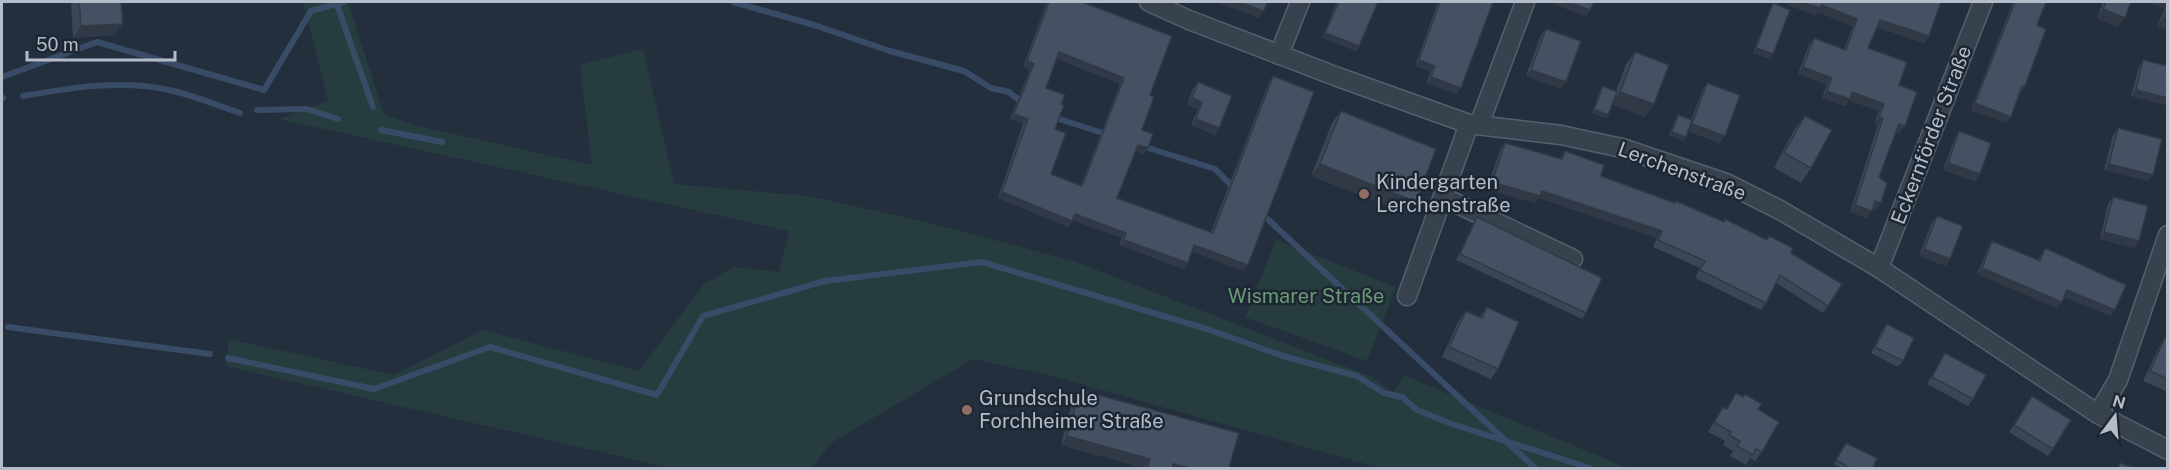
<svg xmlns="http://www.w3.org/2000/svg" width="2169" height="470" font-family="'Public Sans',sans-serif">
<style>
.green{fill:#263c3f}
.lines{fill:none;stroke-linecap:round;stroke-linejoin:round}
.stream{stroke:#394c67;stroke-width:6}
.minor-casing{stroke:#565f6c;stroke-width:21}
.minor{stroke:#38414e;stroke-width:18}
.wall{fill:#3b4654;fill-rule:evenodd}
.shaded-wall{fill:#303945}
.building{fill:#455162;stroke:#303945;stroke-width:1.5;fill-rule:evenodd}
.education-dot{fill:#8d6e63;stroke:#1d2633;stroke-width:2}
.labels{text-anchor:middle;dominant-baseline:central;stroke-width:5;stroke-linejoin:round;paint-order:stroke}
.street-label{font-size:20px;fill:#b4bcc9;stroke:#1d2633}
.poi-label{font-size:20px;fill:#b4bcc9;stroke:#1d2633;text-anchor:start}
.park-label{font-size:20px;fill:#6b9a76;stroke:#1d2633}
</style>
<rect width="100%" height="100%" fill="#242f3e"/>
<!-- green -->
<g class="green">
<polygon points="303,2 348,2 384,115 418,126 592,165 580,65 643,49 674,184 808,196 922,221 1074,261 1372,377 1392,392 1405,376 1628,468 1380,468 1056,377 973,359 831,443 812,468 670,468 225,366 229,339 394,375 482,330 639,371 704,284 734,267 779,272 789,231 279,119 328,101"/>
<polygon points="1276,240 1396,287 1367,361 1245,317"/>
</g>
<g class="lines">
<!-- stream -->
<g class="stream">
<polyline points="336,2 373,107"/>
<polyline points="733,2 814,25 890,51 964,71 991,88 1009,92 1025,105"/>
<polyline points="2,77 97,42 264,90 311,11 344,2"/>
<path d="M23,96C69,88 123,79 169,90C193,95 216,105 240,113"/>
<polyline points="2,98 3,98"/>
<polyline points="257,110 307,109 338,119"/>
<polyline points="1053,117 1106,134"/>
<polyline points="381,130 442,142"/>
<polyline points="1142,146 1215,169 1234,188"/>
<polyline points="1261,213 1535,468"/>
<polyline points="8,327 210,354"/>
<polyline points="228,358 374,389 490,347 657,395 703,316 825,281 982,262 1207,329 1283,356 1357,376 1384,393 1402,397 1417,410 1452,424 1590,468"/>
</g>
<!-- minor casing -->
<g class="minor-casing">
<g id="minor">
<polyline points="1149,2 1189,20 1335,76 1469,124 1561,135 1622,148 1726,183 1780,210 1879,268 2098,414 2168,450"/>
<polyline points="1279,55 1300,2"/>
<polyline points="1479,125 1525,2"/>
<polyline points="1443,197 1573,259"/>
<polyline points="1879,268 1983,2"/>
<polyline points="1407,296 1469,124"/>
<polyline points="2098,414 2118,380 2168,235"/>
</g>
</g>
<!-- minor -->
<use href="#minor" class="minor"/>
</g>
<!-- wall -->
<g class="wall">
<polygon points="71,2 121,2 115,35 73,38"/>
<path d="M1047,2H1082L1150,95L1142,130L1148,148L1144,154L1136,151L1117,198L1211,232L1269,82L1273,76L1248,265L1243,271L1192,251L1188,263L1184,269L1119,245L1122,238L1073,220L1068,227L998,198L1023,124L1010,119L1030,70L1023,67ZM1057,59L1120,84L1081,185L1051,174L1055,129L1061,104L1046,88Z"/>
<polygon points="1337,2 1378,2 1359,46 1356,51 1322,38"/>
<polygon points="1438,2 1493,2 1457,94 1426,83 1431,71 1415,66"/>
<polygon points="1790,2 1941,2 1924,43 1877,27 1868,48 1899,85 1900,133 1896,132 1879,177 1876,210 1872,209 1867,218 1850,212 1878,125 1874,124 1879,111 1849,100 1845,106 1822,98 1827,85 1798,74 1809,45 1814,38 1844,49 1853,26 1818,12 1815,15 1788,5"/>
<polygon points="2013,2 2046,2 2037,25 2025,86 2020,93 2011,117 2006,123 1971,110"/>
<polygon points="2103,2 2131,2 2118,27 2097,19"/>
<polygon points="2168,2 2168,30 2157,26"/>
<polygon points="1773,3 1770,59 1753,53 1770,8"/>
<polygon points="1546,29 1561,89 1526,76 1541,35"/>
<polygon points="1635,52 1645,117 1612,104 1608,115 1606,118 1592,113 1600,90 1603,86 1616,91 1626,64"/>
<polygon points="2143,60 2166,105 2131,96 2139,67"/>
<polygon points="1198,82 1219,128 1215,135 1191,125 1198,109 1187,105 1193,89"/>
<polygon points="1707,83 1720,143 1688,131 1683,141 1669,135 1676,118 1678,115 1691,120 1703,90"/>
<polygon points="1341,111 1416,202 1407,213 1311,176 1332,123"/>
<polygon points="1805,116 1811,168 1801,183 1774,168 1794,130"/>
<polygon points="2118,128 2148,181 2104,170 2113,135"/>
<polygon points="1959,131 1980,174 1975,181 1943,170 1955,138"/>
<polygon points="1505,143 1560,159 1565,151 1601,176 1723,222 1767,240 1769,236 1791,253 1842,284 1823,313 1776,283 1766,303 1761,310 1695,278 1700,268 1653,247 1657,238 1539,198 1535,203 1487,189 1500,150"/>
<polygon points="2113,197 2139,241 2134,248 2100,239 2108,204"/>
<polygon points="1937,216 1946,266 1919,256 1932,222"/>
<polygon points="1477,217 1586,313 1582,319 1456,260 1473,224"/>
<polygon points="1992,241 2038,260 2045,248 2111,316 2064,297 2057,308 1977,274 1988,248"/>
<polygon points="1487,307 1498,369 1491,379 1442,357 1459,320 1466,311 1480,317"/>
<polygon points="1887,324 1903,361 1898,367 1871,353 1882,331"/>
<polygon points="2165,338 2168,339 2168,392 2143,381 2159,347"/>
<polygon points="1945,353 1973,399 1968,406 1927,384"/>
<polygon points="1080,390 1229,468 1144,468 1061,445 1073,399"/>
<polygon points="1736,393 1758,409 1762,452 1755,461 1750,458 1746,465 1730,456 1733,451 1723,445 1725,441 1708,432 1723,407 1726,409"/>
<polygon points="2028,403 2053,449 2048,456 2009,432"/>
<polygon points="1846,443 1873,468 1842,468 1834,464"/>
</g>
<!-- shaded-wall -->
<g class="shaded-wall">
<polygon points="1216,2 1239,2 1264,11 1259,18"/>
<polygon points="1556,2 1568,2 1590,10 1586,17 1554,4"/>
<polygon points="1791,2 1802,2 1822,5 1857,19 1853,26 1818,12 1815,15 1788,5"/>
<polygon points="2147,2 2168,2 2168,3 2164,8"/>
<polygon points="2103,9 2125,18 2118,27 2097,19"/>
<polygon points="2164,17 2168,18 2168,30 2157,26"/>
<polygon points="1880,20 1929,36 1924,43 1875,27"/>
<polygon points="123,24 115,35 73,38 81,26"/>
<polygon points="1325,33 1359,46 1356,51 1322,38"/>
<polygon points="1756,48 1773,54 1770,59 1753,53"/>
<polygon points="1059,52 1124,78 1120,84 1055,58"/>
<polygon points="1419,60 1435,66 1431,71 1415,66"/>
<polygon points="1027,61 1034,64 1030,70 1023,67"/>
<polygon points="1803,67 1832,78 1827,85 1798,74"/>
<polygon points="1531,70 1566,82 1561,89 1526,76"/>
<polygon points="1431,77 1461,88 1457,94 1426,83"/>
<polygon points="2136,90 2168,98 2168,104 2166,105 2131,96"/>
<polygon points="1827,91 1852,92 1884,104 1879,111 1849,100 1845,106 1822,98"/>
<polygon points="1620,92 1654,104 1645,117 1612,104"/>
<polygon points="1192,98 1202,102 1198,109 1187,105"/>
<polygon points="1975,103 2011,117 2006,123 1971,110"/>
<polygon points="1594,109 1608,115 1606,118 1592,113"/>
<polygon points="1014,114 1028,119 1023,124 1010,119"/>
<polygon points="1879,117 1883,118 1878,125 1874,124"/>
<polygon points="1196,119 1219,128 1215,135 1191,125"/>
<polygon points="1692,124 1725,136 1720,143 1687,130"/>
<polygon points="1899,124 1905,126 1900,133 1894,131"/>
<polygon points="1672,132 1686,137 1683,141 1669,135"/>
<polygon points="1138,145 1148,148 1144,154 1134,151"/>
<polygon points="1948,163 1980,174 1975,181 1943,170"/>
<polygon points="1320,164 1416,202 1407,213 1311,176"/>
<polygon points="2109,164 2153,175 2148,181 2104,170"/>
<polygon points="1492,182 1542,191 1662,231 1657,238 1539,198 1535,203 1487,189"/>
<polygon points="1002,192 1072,221 1068,227 998,198"/>
<polygon points="1875,201 1881,203 1876,210 1870,208"/>
<polygon points="1855,205 1872,211 1867,218 1850,212"/>
<polygon points="1075,214 1126,233 1122,238 1071,220"/>
<polygon points="2104,232 2139,241 2134,248 2100,239"/>
<polygon points="1124,240 1188,263 1184,269 1119,245"/>
<polygon points="1194,245 1248,265 1243,271 1190,251"/>
<polygon points="1924,249 1950,259 1946,266 1919,256"/>
<polygon points="1982,268 2062,302 2057,308 1977,274"/>
<polygon points="2067,290 2115,310 2111,316 2062,296"/>
<polygon points="1067,436 1150,459 1144,468 1061,445"/>
<polygon points="1173,464 1190,468 1170,468"/>
</g>
<!-- building -->
<g class="building">
<polygon points="79,2 121,2 123,24 81,26"/>
<path d="M1049,2H1082L1172,36L1150,95L1154,97L1142,130L1153,134L1148,148L1138,145L1117,198L1213,233L1273,76L1314,92L1248,265L1194,245L1188,263L1124,240L1126,233L1075,214L1072,221L1002,192L1028,119L1014,114L1034,64L1027,61ZM1059,52L1124,78L1082,186L1051,174L1066,133L1055,129L1064,105L1061,104L1065,95L1046,88Z"/>
<polygon points="1239,2 1267,2 1264,11"/>
<polygon points="1339,2 1378,2 1359,46 1325,33"/>
<polygon points="1440,2 1493,2 1461,88 1431,77 1435,66 1419,60"/>
<polygon points="1568,2 1594,2 1590,10"/>
<polygon points="1802,2 1941,2 1929,36 1880,20 1868,48 1907,62 1899,85 1917,92 1905,126 1899,124 1879,177 1887,183 1881,203 1875,201 1872,211 1855,205 1883,118 1879,117 1884,104 1852,92 1850,99 1827,91 1832,78 1803,67 1814,38 1846,50 1857,19 1822,5 1820,8"/>
<polygon points="2015,2 2046,2 2037,25 2046,29 2025,86 2022,86 2011,117 1975,103"/>
<polygon points="2106,2 2131,2 2125,18 2103,9"/>
<polygon points="1773,3 1790,10 1773,54 1756,48"/>
<polygon points="2168,7 2168,18 2164,17"/>
<polygon points="1546,29 1581,41 1566,82 1531,70"/>
<polygon points="1635,52 1669,65 1654,104 1620,92"/>
<polygon points="2143,60 2168,66 2168,98 2136,90"/>
<polygon points="1198,82 1232,96 1219,128 1196,119 1202,102 1192,98"/>
<polygon points="1707,83 1740,95 1725,136 1692,124"/>
<polygon points="1603,86 1617,92 1608,115 1594,109"/>
<polygon points="1341,111 1436,149 1416,202 1320,164"/>
<polygon points="1678,115 1692,120 1686,137 1672,132"/>
<polygon points="1805,116 1832,130 1811,168 1784,153"/>
<polygon points="2118,128 2162,139 2153,175 2109,164"/>
<polygon points="1959,131 1991,143 1980,174 1948,163"/>
<polygon points="1505,143 1562,159 1565,151 1604,165 1601,176 1675,203 1676,201 1724,222 1725,219 1767,240 1769,236 1793,248 1791,253 1842,284 1828,306 1780,275 1766,303 1700,270 1705,261 1658,240 1662,231 1542,191 1540,196 1492,182"/>
<polygon points="2113,197 2148,206 2139,241 2104,232"/>
<polygon points="1937,216 1963,226 1950,259 1924,249"/>
<polygon points="1477,217 1602,278 1586,313 1460,254"/>
<polygon points="1992,241 2040,261 2045,248 2126,285 2115,310 2067,290 2062,302 1982,268"/>
<polygon points="1487,307 1519,322 1498,369 1449,347 1466,311 1482,318"/>
<polygon points="1887,324 1914,338 1903,361 1875,347"/>
<polygon points="2165,338 2168,339 2168,379 2150,371"/>
<polygon points="1945,353 1986,375 1973,399 1932,377"/>
<polygon points="1080,390 1239,433 1229,468 1190,468 1173,464 1172,468 1148,468 1150,459 1067,436"/>
<polygon points="1736,393 1743,397 1745,394 1762,404 1758,409 1779,422 1762,452 1756,449 1753,455 1737,446 1740,441 1729,435 1731,432 1714,422 1723,407 1727,409"/>
<polygon points="2032,396 2071,420 2053,449 2014,425"/>
<polygon points="1846,443 1877,458 1873,468 1850,468 1836,460"/>
<polygon points="2120,463 2135,468 2118,468"/>
</g>
<!-- markers -->
<g class="education-dot">
<circle cx="1364" cy="194" r="6"/>
<circle cx="967" cy="410" r="6"/>
</g>
<g class="labels">
<!-- street labels -->
<g class="street-label">
<text transform="translate(1931 135) rotate(-69)">Eckernförder Straße</text>
<text transform="translate(1682 171) rotate(20)">Lerchenstraße</text>
</g>
<!-- poi labels -->
<g class="poi-label">
<text x="1376" y="182">Kindergarten<tspan x="1376" dy="23">Lerchenstraße</tspan></text>
<text x="979" y="398">Grundschule<tspan x="979" dy="23">Forchheimer Straße</tspan></text>
</g>
<!-- park labels -->
<g class="park-label">
<text x="1306" y="296">Wismarer Straße</text>
</g>
</g>
<!-- border -->
<rect width="2169" height="470" fill="none" stroke="#b4bcc9" stroke-width="6"/>
<!-- north arrow -->
<g transform="translate(2115 416) rotate(16)" stroke="#1d2633" stroke-width="4.5" paint-order="stroke">
<path d="M0-4.5L10 22L0 15L-10 22Z" fill="#b4bcc9"/>
<text y="-9" font-size="16" font-weight="bold" text-anchor="middle" fill="#b4bcc9">N</text>
</g>
<!-- scale -->
<path d="M27 51v9h148v-9" fill="none" stroke="#b4bcc9" stroke-width="3"/>
<text x="36" y="51" font-size="18" fill="#b4bcc9" stroke="#1d2633" stroke-width="4.5" paint-order="stroke">50 m</text>
</svg>
